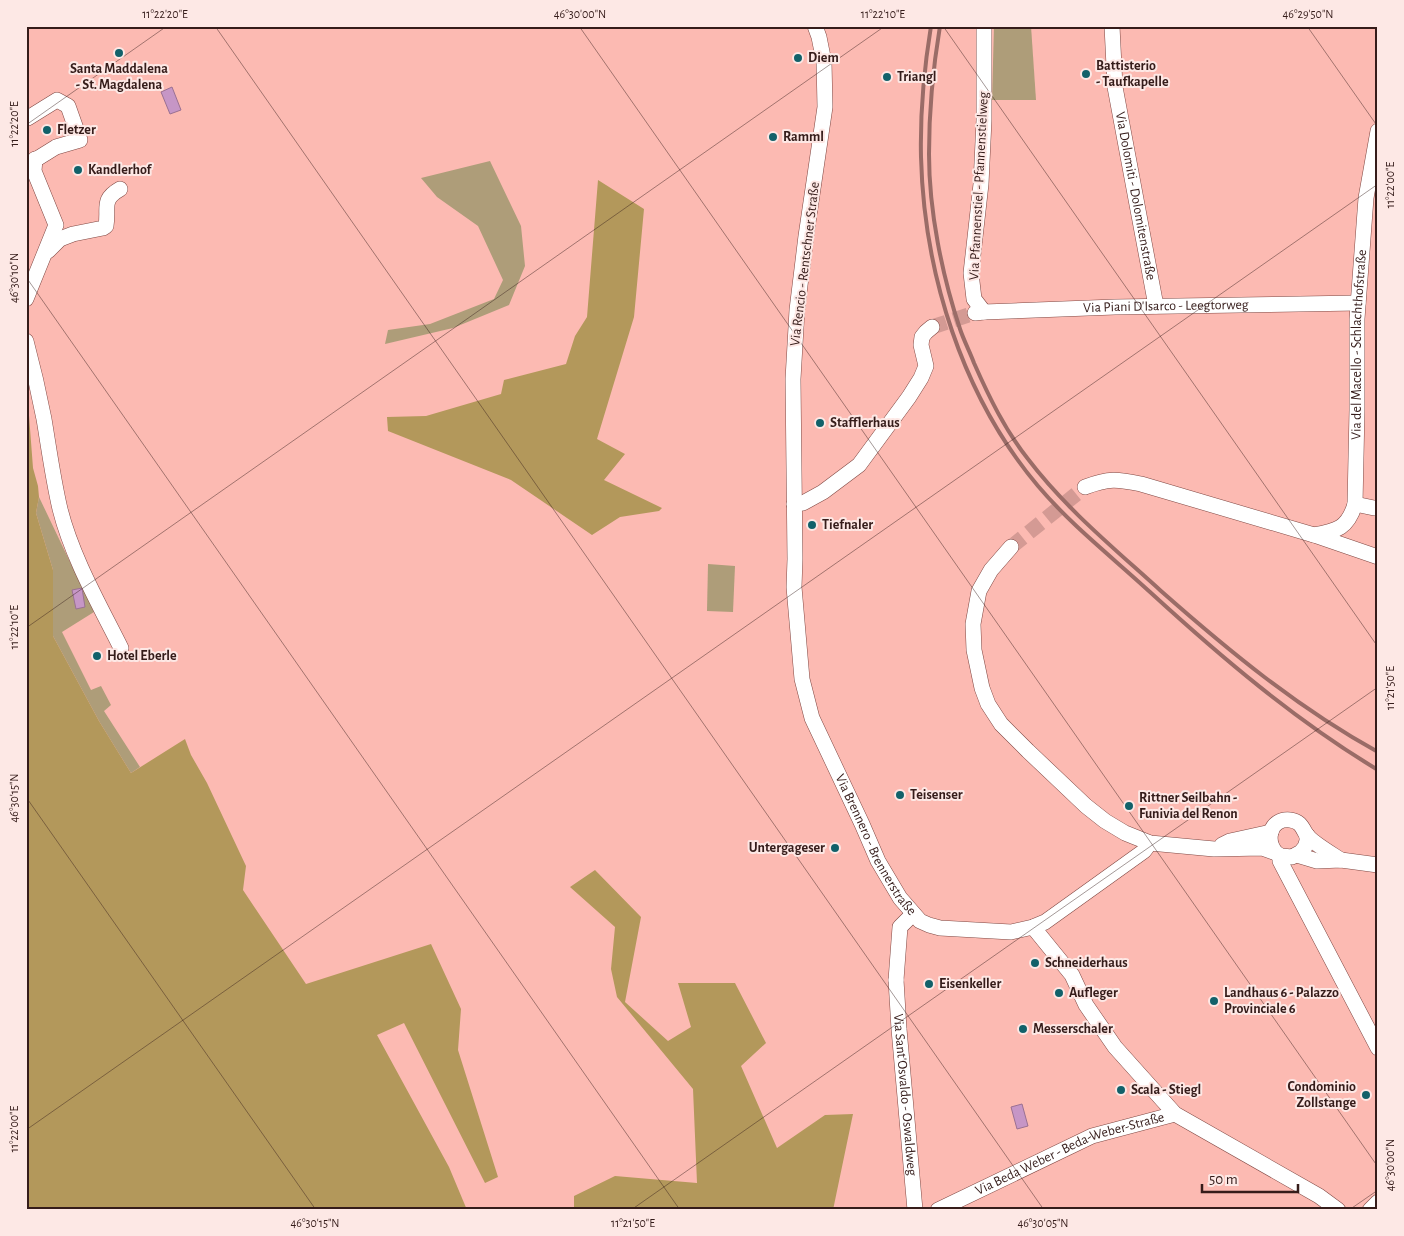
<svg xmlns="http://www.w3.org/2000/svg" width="1404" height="1236" font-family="'Alegreya Sans',sans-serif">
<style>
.green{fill:#ae9d79}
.forest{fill:#b3985b}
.water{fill:#c696c6;stroke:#9a7192}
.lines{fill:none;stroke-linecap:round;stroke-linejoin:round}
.minor-tunnel{stroke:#d49a94;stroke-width:15;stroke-dasharray:15 8;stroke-linecap:butt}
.minor-casing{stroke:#804843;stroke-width:16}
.minor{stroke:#fff;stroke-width:15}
.rail{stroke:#9a6c67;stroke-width:4}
.ticks{fill:none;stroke:#351c1a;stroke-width:1;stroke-opacity:0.45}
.poi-dot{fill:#12616a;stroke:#fde8e5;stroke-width:2}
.labels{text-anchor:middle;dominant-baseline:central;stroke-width:4;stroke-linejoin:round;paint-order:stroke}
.poi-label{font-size:14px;font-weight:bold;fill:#351c1a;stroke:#fde8e5;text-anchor:start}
.street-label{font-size:14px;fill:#351c1a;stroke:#fde8e5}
.neatline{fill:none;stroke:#351c1a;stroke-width:2}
.ticks-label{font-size:12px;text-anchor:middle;fill:#351c1a}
</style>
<rect width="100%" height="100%" fill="#fcbab2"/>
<!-- green -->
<g class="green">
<polygon points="994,26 1031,26 1036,100 992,100"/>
<polygon points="490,161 521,226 525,266 509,305 453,328 385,344 388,330 430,324 494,299 503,280 478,226 437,197 421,178"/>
<polygon points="39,497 94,612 62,632 91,690 101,686 111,705 104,711 140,767 131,773 99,721 53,636 53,570 36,513"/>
<polygon points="708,564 735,566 733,612 707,611"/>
</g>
<!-- forest -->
<g class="forest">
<polygon points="598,180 644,209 634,317 597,439 625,454 604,480 662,508 659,511 620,517 592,535 511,480 388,431 387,417 426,416 501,394 504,380 566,364 575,336 587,317"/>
<polygon points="26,376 33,468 38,486 39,497 36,513 53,570 53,636 99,721 131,773 185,739 191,755 207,783 246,866 243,890 306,984 431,944 461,1009 458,1050 498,1177 485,1183 404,1023 377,1035 449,1167 467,1210 26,1210"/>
<polygon points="595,870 641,917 625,1002 668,1041 691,1027 678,983 735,983 766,1043 741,1066 777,1148 825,1115 853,1114 833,1210 574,1210 574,1196 615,1176 697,1183 693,1089 617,997 611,969 615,927 570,887"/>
</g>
<!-- water -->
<g class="water">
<polygon points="172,87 181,110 170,114 161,92"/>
<polygon points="82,588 85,607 76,609 72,590"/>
<polygon points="1022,1104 1028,1126 1017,1129 1011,1107"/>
</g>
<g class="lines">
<!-- minor-tunnel -->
<g class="minor-tunnel">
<polyline points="932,327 975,313"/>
<polyline points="1011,547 1085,487"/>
</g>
<!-- minor casing -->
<g class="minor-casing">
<g id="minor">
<path id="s1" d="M815,26L819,37L824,62L825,107L806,236L797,310L793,379L795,559L794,587L802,679L812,718L862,824L878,861L900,898L920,921L929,925L940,928L1011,932L1033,927L1045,922L1144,851L1150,843"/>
<polyline points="984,26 984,120 981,184 971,273 974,299 984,312"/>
<path id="s2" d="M1112,26L1115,87L1156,306"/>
<polyline points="26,117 28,118 57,100 68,106 80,140 56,147 27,165"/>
<path d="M48,251L60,239L73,234L103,228L106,226C109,207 101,200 120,189"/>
<polyline points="26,299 56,225 34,171 35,159"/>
<path id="s3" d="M975,313L984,312L1115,307L1358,303"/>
<path d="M26,341C33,367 39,393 44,419C49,449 53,479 60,509C72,557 99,604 121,648"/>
<path d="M1085,487C1109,478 1117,479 1141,484L1314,535L1378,557"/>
<polyline points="794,504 803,503 823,492 859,465 909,397 921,378 926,366 921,345 922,337 926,332 932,327"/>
<polyline points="1355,504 1374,508 1378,508"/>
<path id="s4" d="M1314,535C1337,531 1348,528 1355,504L1357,410V319L1366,198L1378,131"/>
<polyline points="1011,547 991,570 979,591 973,624 974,650 982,688 988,704 1001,724 1028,751 1086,806 1105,821 1125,833 1150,843 1214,849 1262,848 1276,853 1281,856 1292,857 1301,852 1305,847 1307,841 1307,835"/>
<polyline points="1222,845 1230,841 1271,832"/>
<path d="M1276,853C1265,840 1270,818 1290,820C1300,821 1302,827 1306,834C1311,842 1332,854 1341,860"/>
<polyline points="1297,855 1317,861 1341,860 1378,865"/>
<polyline points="1281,856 1280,861 1378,1048"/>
<polyline points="1033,927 1072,975 1086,1005 1115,1047 1175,1114 1319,1196 1338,1210"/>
<path id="s5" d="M896,980L899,1029L915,1210"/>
<polyline points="896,980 900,927 913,914"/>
<path id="s6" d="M938,1210L1092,1136L1175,1114"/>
<polyline points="1370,1210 1378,1202"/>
</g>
</g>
<!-- minor -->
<use href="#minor" class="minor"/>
<!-- rail -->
<g class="rail">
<path d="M931,26C924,69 920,113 921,157C924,273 962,396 1038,486C1071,525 1112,557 1150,592C1221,657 1295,720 1378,770"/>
<path d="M940,26C933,68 929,111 929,154C929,211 942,275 960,329C964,341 970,352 974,363C989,397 1005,430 1028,459C1066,509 1115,549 1161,591C1229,651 1298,708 1378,752"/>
</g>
</g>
<!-- ticks -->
<path class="ticks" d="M215,26L1044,1210M579,26L1378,1167M943,26L1378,647M1307,26L1378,127M26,125L167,26M26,277L680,1210M26,628L885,26M26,797L316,1210M26,1130L1378,184M631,1210L1378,687M1349,1210L1378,1190"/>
<!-- markers -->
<g class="poi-dot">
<circle cx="119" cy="53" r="5"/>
<circle cx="798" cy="58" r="5"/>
<circle cx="1086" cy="74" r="5"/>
<circle cx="887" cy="77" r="5"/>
<circle cx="47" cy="130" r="5"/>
<circle cx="773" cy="137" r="5"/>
<circle cx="78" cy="170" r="5"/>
<circle cx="820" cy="423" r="5"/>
<circle cx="812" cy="525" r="5"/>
<circle cx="97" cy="656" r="5"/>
<circle cx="900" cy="795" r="5"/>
<circle cx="1129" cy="806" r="5"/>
<circle cx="835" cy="848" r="5"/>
<circle cx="1035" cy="963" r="5"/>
<circle cx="929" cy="984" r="5"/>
<circle cx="1059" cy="993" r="5"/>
<circle cx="1214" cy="1001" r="5"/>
<circle cx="1023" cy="1029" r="5"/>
<circle cx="1121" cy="1090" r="5"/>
<circle cx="1366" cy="1095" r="5"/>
</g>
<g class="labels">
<!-- poi labels -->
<g class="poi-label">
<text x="808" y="58">Diem</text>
<text x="1096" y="66">Battisterio<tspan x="1096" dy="16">- Taufkapelle</tspan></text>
<text x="119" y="69" text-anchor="middle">Santa Maddalena<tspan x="119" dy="16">- St. Magdalena</tspan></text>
<text x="897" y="77">Triangl</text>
<text x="57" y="130">Fletzer</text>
<text x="783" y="137">Ramml</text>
<text x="88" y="170">Kandlerhof</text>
<text x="830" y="423">Stafflerhaus</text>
<text x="822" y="525">Tiefnaler</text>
<text x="107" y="656">Hotel Eberle</text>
<text x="910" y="795">Teisenser</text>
<text x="1139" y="798">Rittner Seilbahn -<tspan x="1139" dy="16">Funivia del Renon</tspan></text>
<text x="825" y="848" text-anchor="end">Untergageser</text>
<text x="1045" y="963">Schneiderhaus</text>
<text x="939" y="984">Eisenkeller</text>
<text x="1069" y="993">Aufleger</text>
<text x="1224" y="993">Landhaus 6 - Palazzo<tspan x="1224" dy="16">Provinciale 6</tspan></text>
<text x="1033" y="1029">Messerschaler</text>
<text x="1356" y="1087" text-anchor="end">Condominio<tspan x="1356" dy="16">Zollstange</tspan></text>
<text x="1131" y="1090">Scala - Stiegl</text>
</g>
<!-- street labels -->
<g class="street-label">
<text transform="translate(979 186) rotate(-87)">Via Pfannenstiel - Pfannenstielweg</text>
<text stroke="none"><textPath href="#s2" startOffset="172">Via Dolomiti - Dolomitenstraße</textPath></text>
<text transform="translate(805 264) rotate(-83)">Via Rencio - Rentschner Straße</text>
<text stroke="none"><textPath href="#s3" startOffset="191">Via Piani D'Isarco - Leegtorweg</textPath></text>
<text stroke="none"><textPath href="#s4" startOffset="215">Via del Macello - Schlachthofstraße</textPath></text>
<text stroke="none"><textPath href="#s1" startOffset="839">Via Brennero - Brennerstraße</textPath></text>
<text stroke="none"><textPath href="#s5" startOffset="115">Via Sant'Osvaldo - Oswaldweg</textPath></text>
<text stroke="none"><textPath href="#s6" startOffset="144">Via Beda Weber - Beda-Weber-Straße</textPath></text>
</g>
</g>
<!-- border -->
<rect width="1404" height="1236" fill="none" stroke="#fde8e5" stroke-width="55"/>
<!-- scale -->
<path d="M1202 1184v8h96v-8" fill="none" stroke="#351c1a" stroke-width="2.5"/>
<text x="1209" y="1184" font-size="15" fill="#351c1a" stroke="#fde8e5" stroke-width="4" paint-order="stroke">50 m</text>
<rect x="28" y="28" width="1348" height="1180" class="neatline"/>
<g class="ticks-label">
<text x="165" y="18">11°22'20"E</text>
<text x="580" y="18">46°30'00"N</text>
<text x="883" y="18">11°22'10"E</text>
<text x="1308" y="18">46°29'50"N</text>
<text transform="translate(14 124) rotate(-90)" y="4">11°22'20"E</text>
<text transform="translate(1390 185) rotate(-90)" y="4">11°22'00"E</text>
<text transform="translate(14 278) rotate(-90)" y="4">46°30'10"N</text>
<text transform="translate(14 627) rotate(-90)" y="4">11°22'10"E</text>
<text transform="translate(1390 688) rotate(-90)" y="4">11°21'50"E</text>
<text transform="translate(14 798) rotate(-90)" y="4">46°30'15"N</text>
<text transform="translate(14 1129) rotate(-90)" y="4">11°22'00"E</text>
<text transform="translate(1390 1165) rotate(-90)" y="4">46°30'00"N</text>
<text x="315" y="1227">46°30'15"N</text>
<text x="633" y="1227">11°21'50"E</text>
<text x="1043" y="1227">46°30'05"N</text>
</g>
</svg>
